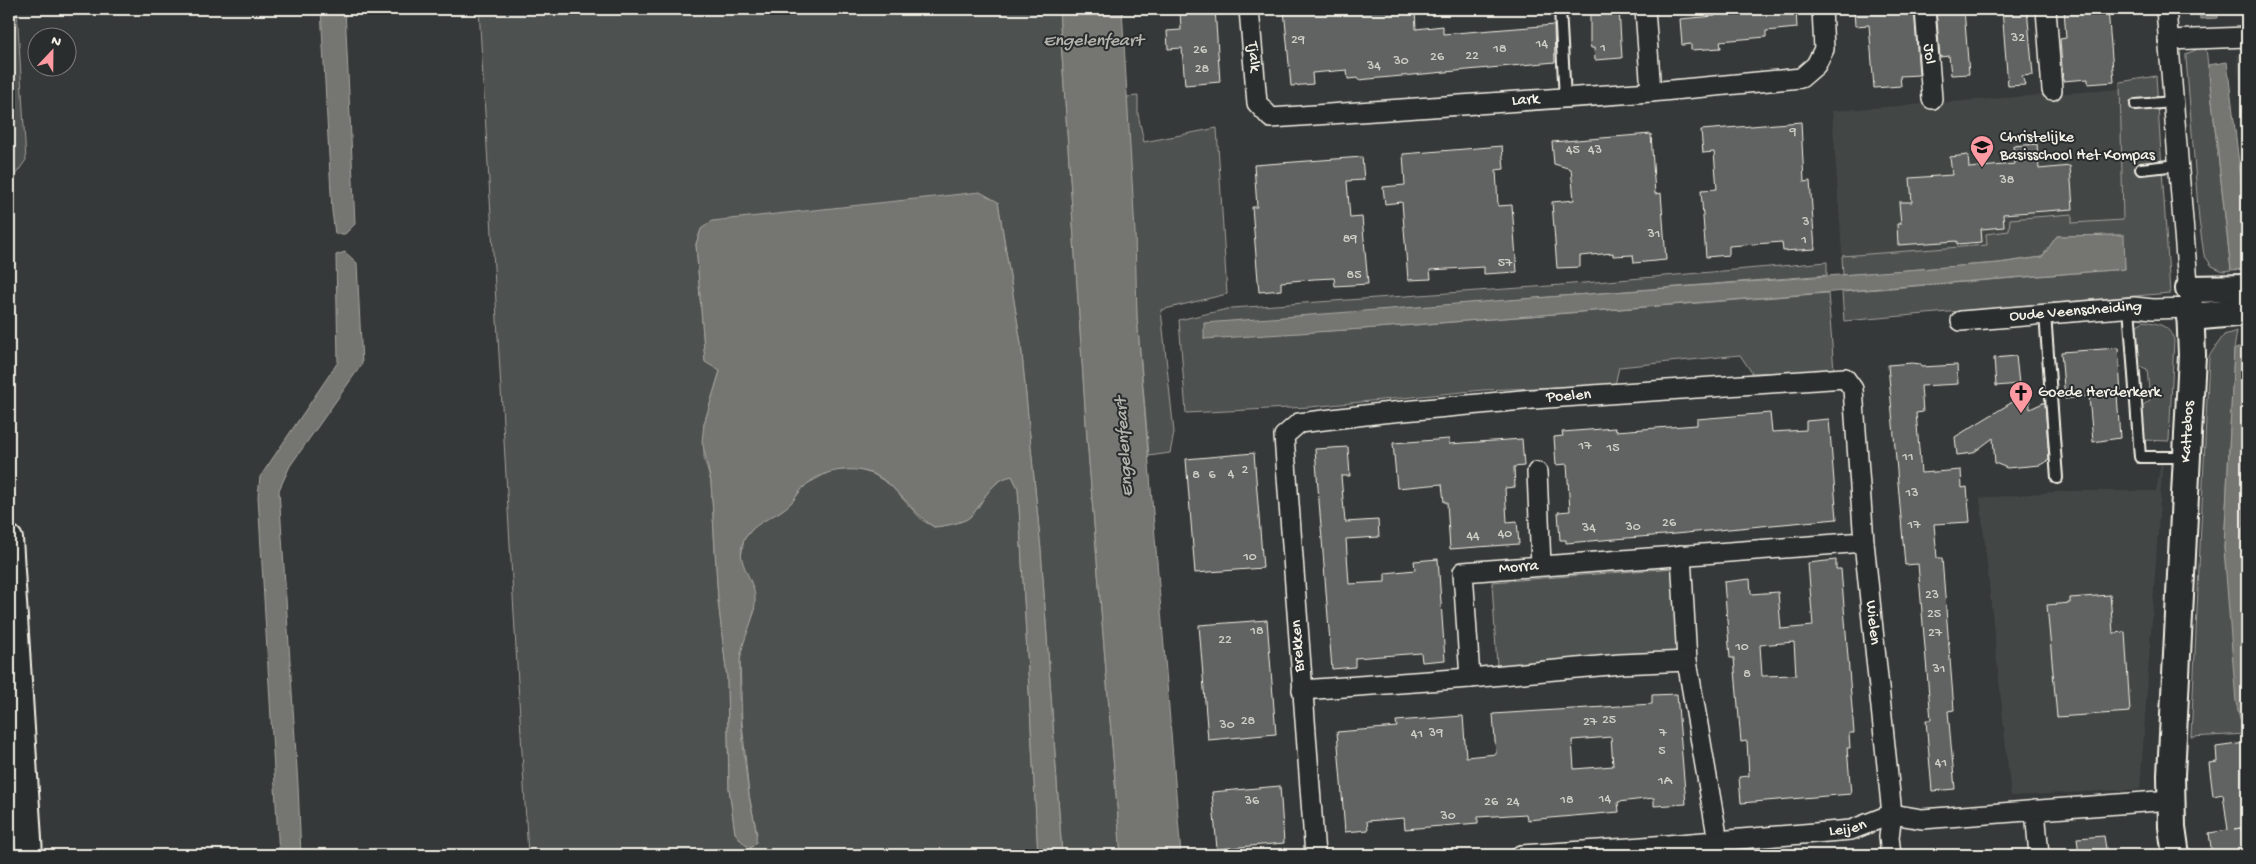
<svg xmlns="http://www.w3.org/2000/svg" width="2256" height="864" font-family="'Gochi Hand',sans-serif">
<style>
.built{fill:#434645}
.green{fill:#4e514f;stroke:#a1a19c}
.water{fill:#757572;stroke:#a8a7a1}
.building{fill:#616362;stroke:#f4f1e8;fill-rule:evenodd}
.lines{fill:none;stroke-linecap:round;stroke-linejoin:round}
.lane-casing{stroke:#f4f1e8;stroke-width:14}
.street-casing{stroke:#f4f1e8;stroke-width:22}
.secondary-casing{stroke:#f4f1e8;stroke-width:30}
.lane{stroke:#2a2d2e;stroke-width:10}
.street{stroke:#2a2d2e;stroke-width:19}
.secondary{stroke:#2a2d2e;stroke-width:26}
.labels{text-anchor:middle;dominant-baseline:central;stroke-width:4;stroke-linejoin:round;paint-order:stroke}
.number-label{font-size:14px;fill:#cfcec6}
.street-label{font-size:16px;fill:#f4f1e8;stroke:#2a2d2e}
.poi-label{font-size:16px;fill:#f4f1e8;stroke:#2a2d2e;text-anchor:start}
.water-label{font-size:18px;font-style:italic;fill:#b4b3ad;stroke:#2a2d2e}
</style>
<rect width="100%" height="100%" fill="#363939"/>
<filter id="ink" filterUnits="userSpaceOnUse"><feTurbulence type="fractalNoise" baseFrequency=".02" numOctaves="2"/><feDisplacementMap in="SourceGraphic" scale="10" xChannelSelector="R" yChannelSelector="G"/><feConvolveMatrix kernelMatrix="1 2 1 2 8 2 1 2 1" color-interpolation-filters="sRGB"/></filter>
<g filter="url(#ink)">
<!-- built -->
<g class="built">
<polygon points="2237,55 2247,55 2247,154 2246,154"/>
<polygon points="2121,89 2132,225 2034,249 1843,265 1832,111"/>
<polygon points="2164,444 2140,789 2011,796 1980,498 2068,491 2156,491"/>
</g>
<!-- green -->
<g class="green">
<polygon points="9,9 17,9 26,160 13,178 9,175"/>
<path d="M479,9H1059L1087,438L1121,855H1062L1041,550L1021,344L998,202L701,230L696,244L705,361L720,371L704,424V458L711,482L718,600L727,678L729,788L735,833L757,834L749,795L742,722L740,660L744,638L755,611L741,558L744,539L757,524L781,511L792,502L805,485L831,471L855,469L873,474L890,485L922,520L934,527C944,526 956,524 965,520C981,513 985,481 1012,476L1018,488L1038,855H528Z"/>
<polygon points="2206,48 2231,270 2223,271 2212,266 2204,255 2199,220 2186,58 2186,54 2198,49"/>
<polygon points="2156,76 2170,293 1844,321 1842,292 2125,269 2123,235 2057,236 2042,257 1999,263 1843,275 1842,256 1987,245 1986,234 2009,231 2010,219 2072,214 2072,223 2123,220 2120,82"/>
<polygon points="1138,96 1138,114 1144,142 1217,128 1227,294 1161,310 1174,433 1170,453 1149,456 1137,317 1127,97"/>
<polygon points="2247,160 2247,230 2239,161"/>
<polygon points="1827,262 1827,275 1374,311 1204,338 1363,329 1828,293 1834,371 1752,373 1740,355 1619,367 1615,385 1483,390 1310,407 1186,413 1179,320 1232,308 1549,286"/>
<path d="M2144,321C2159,324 2169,325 2174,340L2169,441L2144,440L2142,406L2150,400L2147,369L2139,366L2137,325Z"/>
<polygon points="2237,331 2234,350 2224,548 2240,718 2247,727 2247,734 2191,737 2209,356 2224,335"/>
<polygon points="1674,568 1679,655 1497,667 1492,582"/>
<polygon points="9,766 15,855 9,855"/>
<polygon points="1287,849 1287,855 1181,854"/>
</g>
<!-- water -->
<g class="water">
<polygon points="321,9 345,9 355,224 345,234 335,234 332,211"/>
<polygon points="1059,9 1122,9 1135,232 1137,317 1181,855 1121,855 1087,438"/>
<polygon points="2199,9 2217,9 2218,18 2200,19"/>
<polygon points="2227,62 2247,230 2247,269 2231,270 2208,65"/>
<path d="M980,192L998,202L1021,344L1041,550L1062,855H1038L1018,488L1012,476C985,481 981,513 965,520C956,524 944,526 934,527C911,513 897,483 871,473C850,466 820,470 804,487C799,491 796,497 792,502C778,517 756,520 745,538C733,559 753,577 755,596C757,619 741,639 740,662C739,706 743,752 749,795C751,811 758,827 756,843L751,848L744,844L735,833L729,788L727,678L718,600L711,482L702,441L704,424L720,371L705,362L696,244L701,229L712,221Z"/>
<polygon points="2124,235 2125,269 1363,329 1204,339 1204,323 1999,263 2042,257 2057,236"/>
<polygon points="345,252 357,263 362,364 290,466 279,490 298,785 301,855 279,855 258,496 260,477 338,362 336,255"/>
<polygon points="2239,347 2247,349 2247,463 2242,556 2247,632 2247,727 2240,718 2236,702 2224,548 2234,350"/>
</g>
<!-- building -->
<g class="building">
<polygon points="1180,9 1215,9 1220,82 1185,85 1182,48 1168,49 1167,31 1181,30"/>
<polygon points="1284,9 1415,9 1416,29 1443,26 1443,34 1554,25 1555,62 1358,80 1358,78 1348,79 1347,70 1312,73 1313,84 1291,86"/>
<polygon points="1590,9 1619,9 1622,58 1595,60 1594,48 1591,48 1590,42"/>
<polygon points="1731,9 1796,9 1797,28 1766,31 1766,37 1720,41 1721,48 1691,50 1691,44 1682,45 1680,19 1715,16 1715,10"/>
<polygon points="1868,9 1914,9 1919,75 1900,76 1901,86 1874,88 1869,25 1855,26 1854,11"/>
<polygon points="1936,9 1964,9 1969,74 1951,75 1949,56 1940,57"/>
<polygon points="2002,9 2027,9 2033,75 2022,76 2025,85 2008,86"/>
<polygon points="2064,9 2108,9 2114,82 2088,84 2088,79 2063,81 2060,39 2066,38"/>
<polygon points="1801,122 1804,182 1810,181 1815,249 1783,251 1782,242 1729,246 1729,255 1706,257 1701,190 1717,189 1714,152 1703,153 1701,130"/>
<polygon points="1651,134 1655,194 1661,193 1666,260 1634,263 1633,255 1613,256 1613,253 1580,256 1580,267 1557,268 1552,202 1574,200 1571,169 1554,164 1552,142"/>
<polygon points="2037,144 2039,169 2070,166 2073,209 2003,214 2004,227 1981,229 1982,242 1957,244 1957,241 1898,245 1897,224 1901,224 1899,202 1912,202 1910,178 1952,175 1950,157 1968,155 1969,168 2015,164 2013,146"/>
<polygon points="1502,146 1504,169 1496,170 1498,206 1512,205 1517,272 1484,274 1484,267 1430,270 1431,279 1408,280 1402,202 1385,204 1383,187 1405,185 1403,154"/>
<polygon points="1362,157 1364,180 1347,181 1350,218 1362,217 1368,284 1335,286 1334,278 1314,279 1281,282 1281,290 1259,292 1252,207 1257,207 1254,165"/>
<polygon points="2118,348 2121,394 2117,394 2120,438 2093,442 2089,396 2065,399 2061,352"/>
<polygon points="2016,356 2019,384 1996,386 1994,358"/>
<polygon points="1912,363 1921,364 1921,367 1957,365 1958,384 1921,386 1923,412 1916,413 1921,473 1961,470 1962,488 1967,487 1970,522 1934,524 1937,558 1942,558 1954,710 1948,711 1955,789 1932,791 1926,720 1931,720 1918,564 1905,565 1888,365"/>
<polygon points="2029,392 2030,409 2045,402 2049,460 2040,465 2007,468 1995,463 1993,438 1973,453 1957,455 1955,437"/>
<polygon points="1770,413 1772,432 1806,430 1806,421 1829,419 1837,519 1664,535 1566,543 1566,540 1560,540 1558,512 1570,511 1567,464 1556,465 1554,437 1563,436 1562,432 1615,428 1616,431 1697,425 1697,419"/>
<polygon points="1449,439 1449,444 1522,439 1524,466 1514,467 1515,487 1505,488 1507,522 1517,521 1519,544 1450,549 1447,502 1444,502 1442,484 1397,488 1393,443"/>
<polygon points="1348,447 1350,476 1341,476 1345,522 1378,520 1379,537 1346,539 1349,584 1385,582 1385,573 1415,570 1414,561 1438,559 1445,660 1422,662 1421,653 1355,658 1355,667 1332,669 1315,449"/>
<polygon points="1254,453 1263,568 1195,573 1186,459"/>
<path d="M1836,560V569H1841L1854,733H1849L1850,748H1847L1851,794L1741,803L1739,777L1749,776L1747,741L1741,742L1734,658H1730L1724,582L1750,579L1751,594L1778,592L1781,629L1813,626L1808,563ZM1794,642L1796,675L1762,676L1760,645Z"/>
<polygon points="2110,595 2113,633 2125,632 2130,712 2057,717 2047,605 2070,603 2070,598"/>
<polygon points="1267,620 1276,734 1208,740 1199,625"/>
<path d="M1677,694L1686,804L1654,806V798L1618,802L1619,812L1527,820L1526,814L1478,817V823L1405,829L1404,818L1367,821L1368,830L1345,832L1337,732L1397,727L1396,721L1463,716L1466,757L1496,754L1493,714L1652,704V695ZM1611,737L1613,766L1574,769L1572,740Z"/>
<polygon points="2245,743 2247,760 2243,760 2247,786 2247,805 2243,806 2246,827 2234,829 2241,828 2245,855 2212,855 2209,833 2228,830 2223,794 2213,796 2209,763 2217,762 2216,747"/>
<polygon points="1280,786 1284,843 1217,849 1212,792"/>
<polygon points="2104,836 2107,855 2079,855 2077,838"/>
</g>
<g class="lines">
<!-- lane casing -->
<g class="lane-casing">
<g id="lane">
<polyline points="1560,9 1565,98"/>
<polyline points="2136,105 2173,102"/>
<polyline points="2141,169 2179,165"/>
<polyline points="2129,307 2140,457 2186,457"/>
<polyline points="2045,314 2057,478"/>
</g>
</g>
<!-- street casing -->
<g class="street-casing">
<g id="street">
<path id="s1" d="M1249,9L1257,103L1271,118L1651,92L1801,78L1816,65L1824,49L1822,9"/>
<polyline points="1645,9 1651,92"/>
<path id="s2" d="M1925,9L1932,99"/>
<polyline points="2046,9 2052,90"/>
<polyline points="2168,40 2247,37"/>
<path id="s3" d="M1961,321L2134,307L2153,309L2190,308L2166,9"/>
<polyline points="1537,472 1541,565"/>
<polyline points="1681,555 1687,661 1718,841"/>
<path id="s4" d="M1470,678L1463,572L1864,542"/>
<polyline points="1302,690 1470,678 1620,664 1687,661"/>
<polyline points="2035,810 2039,855"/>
<path id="s5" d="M1315,855L1284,436L1299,423L1382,413L1533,399L1845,378L1853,389L1864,542L1892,814L1889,837L1891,855"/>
<path id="s6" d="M1521,855L1630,848L1851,830L1892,814L1922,819L2171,800"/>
</g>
</g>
<!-- secondary casing -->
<g class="secondary-casing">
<g id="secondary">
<polyline points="2189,289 2247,288"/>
<polyline points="2190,317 2247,312"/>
<polyline points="9,539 29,855"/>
<path id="s7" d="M2176,855L2172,827L2171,775L2192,355L2190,308"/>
</g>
</g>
<!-- lane -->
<use href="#lane" class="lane"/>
<!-- street -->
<use href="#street" class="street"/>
<!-- secondary -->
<use href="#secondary" class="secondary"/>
</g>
</g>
<!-- icons -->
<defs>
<g id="school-pin" transform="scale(1.25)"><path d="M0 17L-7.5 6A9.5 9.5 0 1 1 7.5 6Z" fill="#ff9aa2" stroke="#2a2d2e"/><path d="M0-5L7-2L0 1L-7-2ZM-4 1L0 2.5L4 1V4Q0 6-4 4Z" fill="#111"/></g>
<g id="church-pin" transform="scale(1.25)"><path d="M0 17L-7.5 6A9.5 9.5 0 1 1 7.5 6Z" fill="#ff9aa2" stroke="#2a2d2e"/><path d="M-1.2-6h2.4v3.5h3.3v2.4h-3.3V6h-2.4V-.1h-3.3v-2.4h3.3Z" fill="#111"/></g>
</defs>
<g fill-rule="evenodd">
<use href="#school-pin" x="1982" y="147"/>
<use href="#church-pin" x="2021" y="393"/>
</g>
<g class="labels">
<!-- number labels -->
<g class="number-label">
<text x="2018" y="38">32</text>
<text x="1298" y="40">29</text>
<text x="1542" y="44">14</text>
<text x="1603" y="48">1</text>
<text x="1500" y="49">18</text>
<text x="1200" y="50">26</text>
<text x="1472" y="56">22</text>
<text x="1437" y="57">26</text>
<text x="1401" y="61">30</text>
<text x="1374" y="66">34</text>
<text x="1202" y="69">28</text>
<text x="1793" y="132">9</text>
<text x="1573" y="150">45</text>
<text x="1595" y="150">43</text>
<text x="2007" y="180">38</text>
<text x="1806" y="222">3</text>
<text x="1654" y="234">31</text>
<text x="1350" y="239">89</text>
<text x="1804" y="240">1</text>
<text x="1505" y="263">57</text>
<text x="1354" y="275">85</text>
<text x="1585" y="446">17</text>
<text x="1613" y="448">15</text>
<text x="1908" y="457">11</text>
<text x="1245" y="470">2</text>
<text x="1231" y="474">4</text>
<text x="1196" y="475">8</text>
<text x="1212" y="475">6</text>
<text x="1912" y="493">13</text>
<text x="1669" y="523">26</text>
<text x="1914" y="525">17</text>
<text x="1633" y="527">30</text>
<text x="1589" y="528">34</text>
<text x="1505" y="534">40</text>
<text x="1473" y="536">44</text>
<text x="1250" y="557">10</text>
<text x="1932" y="595">23</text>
<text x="1934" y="614">25</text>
<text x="1257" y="631">18</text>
<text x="1935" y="633">27</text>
<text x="1225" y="640">22</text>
<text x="1742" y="647">10</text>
<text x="1939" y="669">31</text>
<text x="1747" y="674">8</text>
<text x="1609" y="720">25</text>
<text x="1248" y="721">28</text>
<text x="1590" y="722">27</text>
<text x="1227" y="725">30</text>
<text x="1436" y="733">39</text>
<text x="1663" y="733">7</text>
<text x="1417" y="734">41</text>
<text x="1662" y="751">5</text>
<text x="1941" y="763">41</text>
<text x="1665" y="781">1A</text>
<text x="1605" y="799">14</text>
<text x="1567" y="800">18</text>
<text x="1252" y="801">36</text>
<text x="1491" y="802">26</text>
<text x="1513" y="802">24</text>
<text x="1448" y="816">30</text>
</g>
<!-- street labels -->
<g class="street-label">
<text stroke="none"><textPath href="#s2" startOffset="45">Jol</textPath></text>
<text stroke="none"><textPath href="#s1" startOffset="48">Tjalk</textPath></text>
<text stroke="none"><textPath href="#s1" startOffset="370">Lark</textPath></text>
<text stroke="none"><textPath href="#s3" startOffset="115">Oude Veenscheiding</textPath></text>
<text stroke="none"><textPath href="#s5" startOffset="711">Poelen</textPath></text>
<text stroke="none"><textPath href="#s7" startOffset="424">Kattebos</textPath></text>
<text stroke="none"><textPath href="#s4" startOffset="162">Morra</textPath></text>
<text stroke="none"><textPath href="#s5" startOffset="1236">Wielen</textPath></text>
<text transform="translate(1299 646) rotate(-94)">Brekken</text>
<text stroke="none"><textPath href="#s6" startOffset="328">Leijen</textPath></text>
</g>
<!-- poi labels -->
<g class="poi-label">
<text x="2000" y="138">Christelijke<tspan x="2000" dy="18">Basisschool Het Kompas</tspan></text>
<text x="2038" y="393">Goede Herderkerk</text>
</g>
<!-- water labels -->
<g class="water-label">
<text x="1093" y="41">Engelenfeart</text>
<text transform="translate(1125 447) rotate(-94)">Engelenfeart</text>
</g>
</g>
<!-- margin -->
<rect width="2256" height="864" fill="none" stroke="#2a2d2e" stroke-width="30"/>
<rect x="15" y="15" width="2226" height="834" fill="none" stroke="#f4f1e8" stroke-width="2" filter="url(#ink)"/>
<!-- north arrow -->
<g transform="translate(52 52) rotate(22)"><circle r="24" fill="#2a2d2e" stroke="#7b7b78"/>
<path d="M0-4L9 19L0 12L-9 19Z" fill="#ff9aa2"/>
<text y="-8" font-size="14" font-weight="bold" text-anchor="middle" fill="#f4f1e8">N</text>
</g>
</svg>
